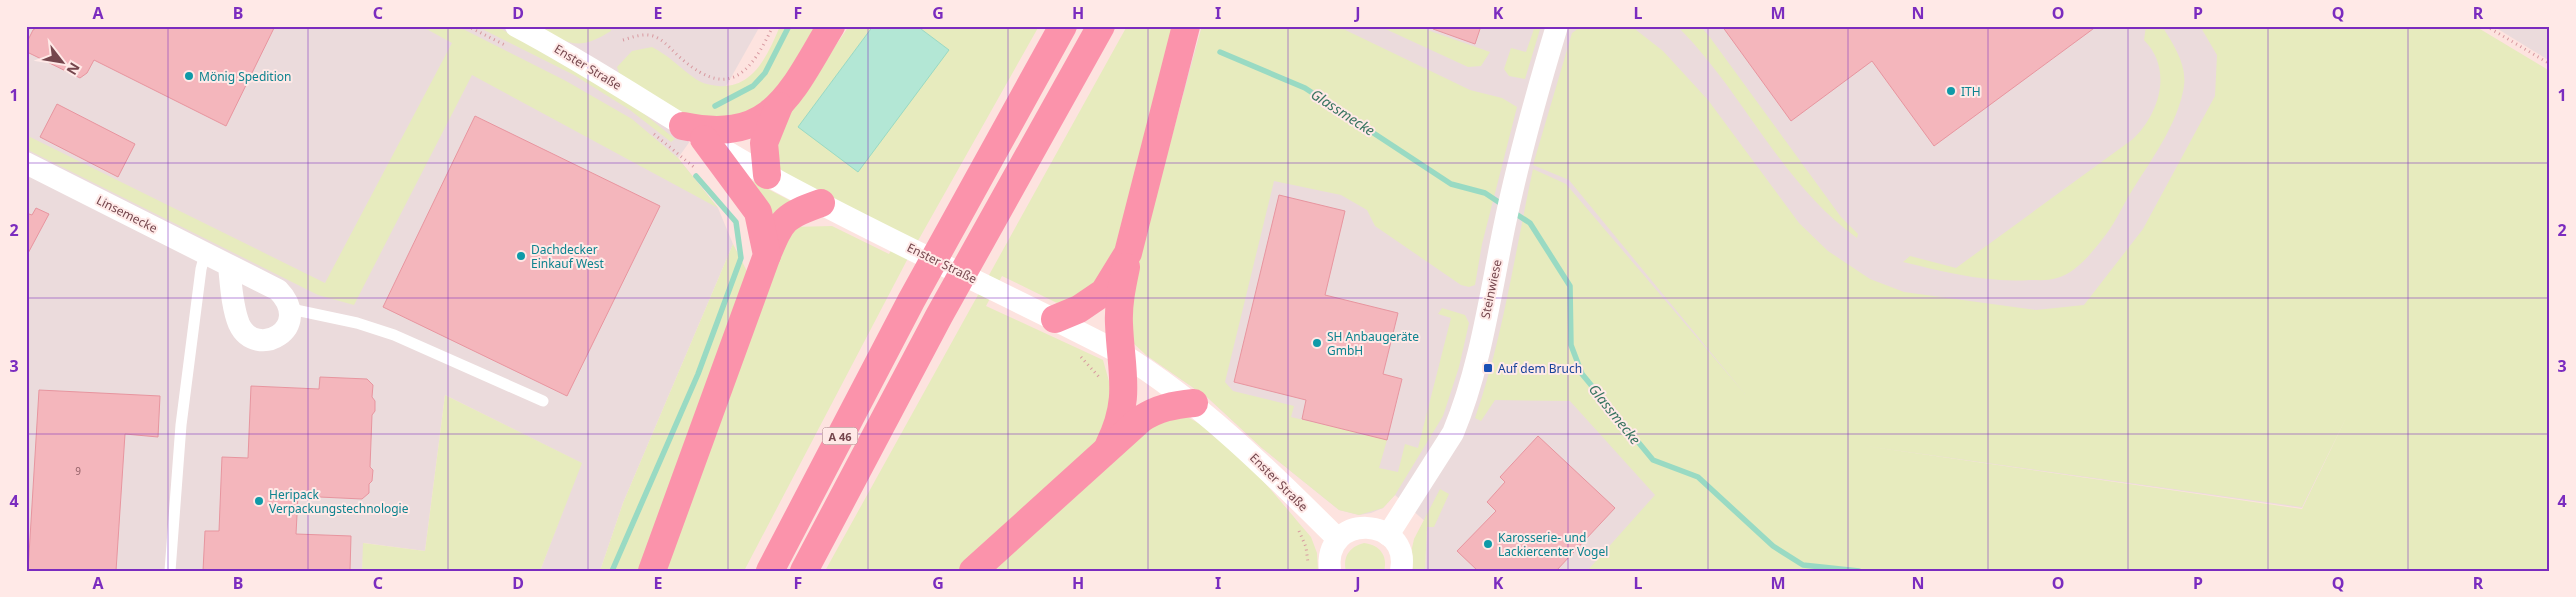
<svg xmlns="http://www.w3.org/2000/svg" width="2576" height="597" font-family="'Noto Sans',sans-serif">
<style>
.industrial{fill:#ebdbdc}
.green{fill:#e7ebbe;fill-rule:evenodd}
.water{fill:#b3e7d5;stroke:#99dac3}
.lines{fill:none;stroke-linecap:round;stroke-linejoin:round}
.stream{stroke:#99dac3;stroke-width:5.5}
.building{fill:#f4b6bc;stroke:#e7959f}
.path{stroke:#d899a0;stroke-width:3;stroke-dasharray:1 4;stroke-linecap:butt}
.lane{stroke:#fff;stroke-width:11}
.street{stroke:#fff;stroke-width:22}
.highway{stroke:#fb93ab;stroke-width:28}
.grid{fill:none;stroke:#7b2cbf;stroke-width:1;stroke-opacity:0.55}
.culture-dot{fill:#0f9aa8;stroke:#ffe9e7;stroke-width:2}
.transit-dot{fill:#1a4fb4;stroke:#ffe9e7;stroke-width:2}
.labels{text-anchor:middle;dominant-baseline:central;stroke-width:4;stroke-linejoin:round;paint-order:stroke}
.number-label{font-size:10px;fill:#956269}
.shield{fill:#ffe9e7;stroke:#9e777b;stroke-width:1}
.shield-label{font-size:11px;font-weight:bold;fill:#75464d}
.street-label{font-size:12px;fill:#75464d;stroke:#ffe9e7}
.culture-label{font-size:12px;fill:#0d838f;stroke:#ffe9e7;text-anchor:start}
.transit-label{font-size:12px;fill:#164399;stroke:#ffe9e7;text-anchor:start}
.water-label{font-size:14px;font-style:italic;fill:#377460;stroke:#ffe9e7}
.neatline{fill:none;stroke:#7b2cbf;stroke-width:2}
.grid-label{font-size:16px;text-anchor:middle;font-weight:bold;fill:#7b2cbf}
</style>
<rect width="100%" height="100%" fill="#fde3df"/>
<!-- industrial -->
<g class="industrial">
<polygon points="26,26 760,26 715,106 678,158 718,208 733,244 623,503 600,571 540,571 581,463 445,395 425,551 364,543 362,571 26,571"/>
<polygon points="1202,26 2459,26 2359,390 2302,508 1802,437 1610,571 1425,571 1427,523 1395,495 1383,508 1371,513 1359,515 1339,510 1262,448 1208,398 1146,355 1184,88"/>
<polygon points="2493,26 2550,26 2550,61 2532,50"/>
</g>
<!-- green -->
<g class="green">
<polygon points="421,26 457,26 566,81 632,119 678,158 718,208 472,75 354,305 318,295 26,149 28,136 325,283 452,43"/>
<polygon points="476,26 496,26 510,34 632,104 675,139 671,142 630,110 574,75"/>
<path d="M537,26H611V31C577,52 570,44 537,26Z"/>
<path d="M780,26H818L782,85L762,104L743,117H685L619,73L617,67L632,51L652,47C668,55 679,67 693,77C700,83 709,85 718,86C754,89 768,54 780,26Z"/>
<polygon points="849,26 873,26 798,127 949,50 917,26 1039,26 906,262 744,571 662,571 791,227 832,226 889,254 901,233 786,175 777,165 779,128"/>
<polygon points="1127,26 1176,26 1119,250 1091,292 1057,303 1002,276 986,306 1103,360 1114,399 1095,446 959,571 825,571"/>
<polygon points="1202,26 1337,26 1470,90 1502,98 1517,107 1482,244 1475,285 1469,287 1461,285 1375,226 1367,210 1341,195 1274,181 1225,382 1233,391 1294,406 1291,417 1387,440 1379,468 1398,472 1405,444 1418,448 1451,318 1438,314 1442,308 1465,315 1469,323 1459,367 1443,416 1395,495 1383,508 1359,515 1339,510 1262,448 1208,398 1146,355 1132,342 1130,290"/>
<polygon points="1379,26 1416,26 1490,52 1481,66 1468,67"/>
<polygon points="1535,26 1541,26 1525,79 1509,76 1504,69 1511,48 1526,52"/>
<path d="M1582,26H1631L1663,51L1708,100L1799,223L1828,251L1870,279L1904,292L2036,310L2084,305L2143,229L2215,96L2217,55L2200,26H2475L2550,71V571H1587L1655,495L1570,401L1495,400L1481,421L1475,418C1503,338 1515,252 1533,169L1566,184L1745,394L1569,180L1533,165L1572,33ZM2347,416L2302,509L1859,445L2302,507Z"/>
<path d="M1677,26H1700L1709,36L1841,217L1858,234L1857,238C1781,184 1743,91 1677,26Z"/>
<path d="M2146,26H2162C2173,44 2187,64 2184,86C2178,125 2150,161 2130,194C2122,207 2116,221 2107,233C2095,249 2077,273 2057,278C2048,281 2038,280 2030,280C1986,283 1945,272 1903,262L1910,256L1956,268L2133,139C2160,113 2173,69 2144,40Z"/>
<polygon points="743,176 793,202 769,228"/>
<polygon points="733,244 750,277 642,571 600,571 623,503"/>
<polygon points="445,395 582,463 540,571 362,571 363,543 425,551"/>
<path d="M1185,416C1234,439 1275,496 1311,537L1317,553L1318,571H991L1145,428Z"/>
<polygon points="1440,489 1449,494 1434,527 1427,527 1425,571 1413,571 1412,548 1414,539"/>
<path d="M1364,543C1380,545 1388,556 1384,571H1346C1342,556 1351,546 1364,543Z"/>
</g>
<!-- water -->
<polygon class="water" points="873,26 917,26 949,50 858,172 798,127"/>
<g class="lines">
<!-- stream -->
<g class="stream">
<polyline points="1220,52 1305,88 1451,184 1485,193 1503,205"/>
<polyline points="715,106 753,86 765,73 789,26"/>
<polyline points="1513,212 1530,223 1570,286 1571,345 1582,374 1653,460 1698,477 1773,546 1803,565 1859,571"/>
<polyline points="612,571 698,374 741,258 736,222 696,176"/>
</g>
</g>
<!-- building -->
<g class="building">
<polygon points="39,26 275,26 226,126 94,60 87,73 80,78 27,52 26,44 33,30"/>
<polygon points="1433,26 1481,26 1475,44 1433,29"/>
<polygon points="1722,26 2097,26 1934,146 1872,61 1791,121"/>
<polygon points="57,104 135,144 118,177 40,137"/>
<polygon points="475,116 660,206 567,396 383,307"/>
<polygon points="1279,195 1345,211 1325,295 1398,313 1383,374 1402,379 1387,440 1302,419 1306,400 1234,382"/>
<polygon points="36,208 49,214 26,257 26,213 32,215"/>
<polygon points="320,377 367,379 373,385 372,397 375,401 375,411 372,415 370,467 373,470 372,481 369,484 369,493 362,499 298,496 296,534 351,536 350,571 203,571 205,531 219,531 222,457 248,458 251,386 319,389"/>
<polygon points="39,390 160,396 158,437 125,434 116,571 28,571"/>
<polygon points="1538,436 1615,508 1556,571 1478,571 1457,551 1496,511 1487,502 1505,482 1500,477"/>
</g>
<g class="lines">
<!-- path -->
<g class="path">
<polyline points="467,26 505,45"/>
<polyline points="2486,26 2550,64"/>
<path d="M623,40C633,37 643,33 653,36C665,40 673,52 683,60C731,101 752,70 773,26"/>
<polyline points="654,134 695,168"/>
<polyline points="1081,357 1099,377"/>
<polyline points="1299,531 1306,547 1308,563"/>
</g>
<!-- lane -->
<g class="lane">
<polyline points="291,309 357,323 394,335 543,401"/>
<polyline points="170,571 181,425 201,269 205,254"/>
</g>
<!-- street -->
<g class="street">
<path d="M516,26C602,71 682,128 767,175C883,239 1005,293 1122,354C1205,406 1269,471 1338,539"/>
<path d="M26,163L278,290C315,328 256,361 239,324C232,307 231,284 229,266"/>
<path d="M1388,535L1453,433C1480,369 1490,296 1504,228C1518,160 1537,92 1557,26"/>
<path d="M1330,571C1322,511 1412,516 1401,571"/>
</g>
<!-- highway -->
<g class="highway">
<path d="M683,126C773,145 791,92 831,26"/>
<polyline points="767,175 764,143 779,106"/>
<path d="M767,255C782,219 784,216 821,203"/>
<polyline points="1055,319 1079,309 1104,292 1128,253 1186,26"/>
<path d="M1109,445C1132,399 1121,372 1119,324C1118,305 1122,286 1126,267"/>
<polyline points="652,571 767,255 758,212 704,139"/>
<polyline points="770,571 911,301 1063,26"/>
<polyline points="804,571 939,316 1101,26"/>
<path d="M973,571L1141,419C1158,408 1173,405 1194,403"/>
</g>
</g>
<!-- grid -->
<path class="grid" d="M168,26V571M308,26V571M448,26V571M588,26V571M728,26V571M868,26V571M1008,26V571M1148,26V571M1288,26V571M1428,26V571M1568,26V571M1708,26V571M1848,26V571M1988,26V571M2128,26V571M2268,26V571M2408,26V571M26,163H2550M26,298H2550M26,434H2550"/>
<!-- markers -->
<g class="culture-dot">
<circle cx="189" cy="76" r="5"/>
<circle cx="1951" cy="91" r="5"/>
<circle cx="521" cy="256" r="5"/>
<circle cx="1317" cy="343" r="5"/>
<circle cx="259" cy="501" r="5"/>
<circle cx="1488" cy="544" r="5"/>
</g>
<rect class="transit-dot" x="1483" y="363" width="10" height="10" rx="2.5"/>
<g class="labels">
<!-- number labels -->
<g class="number-label">
<text x="78" y="471">9</text>
</g>
<!-- shield labels -->
<rect class="shield" x="822.5" y="427.5" width="35" height="17" rx="4"/>
<g class="shield-label">
<text x="840" y="436">A 46</text>
</g>
<!-- street labels -->
<g class="street-label">
<text transform="translate(588 67) rotate(31)">Enster Straße</text>
<text transform="translate(127 214) rotate(27)">Linsemecke</text>
<text transform="translate(942 263) rotate(26)">Enster Straße</text>
<text transform="translate(1491 289) rotate(-78)">Steinwiese</text>
<text transform="translate(1279 482) rotate(45)">Enster Straße</text>
</g>
<!-- culture labels -->
<g class="culture-label">
<text x="199" y="76">Mönig Spedition</text>
<text x="1961" y="91">ITH</text>
<text x="531" y="249">Dachdecker<tspan x="531" dy="14">Einkauf West</tspan></text>
<text x="1327" y="336">SH Anbaugeräte<tspan x="1327" dy="14">GmbH</tspan></text>
<text x="269" y="494">Heripack<tspan x="269" dy="14">Verpackungstechnologie</tspan></text>
<text x="1498" y="537">Karosserie- und<tspan x="1498" dy="14">Lackiercenter Vogel</tspan></text>
</g>
<!-- transit labels -->
<g class="transit-label">
<text x="1498" y="368">Auf dem Bruch</text>
</g>
<!-- water labels -->
<g class="water-label">
<text transform="translate(1343 112) rotate(33)">Glassmecke</text>
<text transform="translate(1615 414) rotate(51)">Glassmecke</text>
</g>
</g>
<!-- border -->
<rect width="2576" height="597" fill="none" stroke="#ffe9e7" stroke-width="55"/>
<!-- north arrow -->
<g transform="translate(62 62) rotate(121)" stroke="#ffe9e7" stroke-width="4" paint-order="stroke">
<path d="M0-4L9 19L0 12L-9 19Z" fill="#75464d"/>
<text y="-8" font-size="14" font-weight="bold" text-anchor="middle" fill="#75464d">N</text>
</g>
<rect x="28" y="28" width="2520" height="542" class="neatline"/>
<g class="grid-label">
<text x="98" y="19">A</text>
<text x="238" y="19">B</text>
<text x="378" y="19">C</text>
<text x="518" y="19">D</text>
<text x="658" y="19">E</text>
<text x="798" y="19">F</text>
<text x="938" y="19">G</text>
<text x="1078" y="19">H</text>
<text x="1218" y="19">I</text>
<text x="1358" y="19">J</text>
<text x="1498" y="19">K</text>
<text x="1638" y="19">L</text>
<text x="1778" y="19">M</text>
<text x="1918" y="19">N</text>
<text x="2058" y="19">O</text>
<text x="2198" y="19">P</text>
<text x="2338" y="19">Q</text>
<text x="2478" y="19">R</text>
<text x="14" y="101">1</text>
<text x="2562" y="101">1</text>
<text x="14" y="236">2</text>
<text x="2562" y="236">2</text>
<text x="14" y="372">3</text>
<text x="2562" y="372">3</text>
<text x="14" y="507">4</text>
<text x="2562" y="507">4</text>
<text x="98" y="589">A</text>
<text x="238" y="589">B</text>
<text x="378" y="589">C</text>
<text x="518" y="589">D</text>
<text x="658" y="589">E</text>
<text x="798" y="589">F</text>
<text x="938" y="589">G</text>
<text x="1078" y="589">H</text>
<text x="1218" y="589">I</text>
<text x="1358" y="589">J</text>
<text x="1498" y="589">K</text>
<text x="1638" y="589">L</text>
<text x="1778" y="589">M</text>
<text x="1918" y="589">N</text>
<text x="2058" y="589">O</text>
<text x="2198" y="589">P</text>
<text x="2338" y="589">Q</text>
<text x="2478" y="589">R</text>
</g>
</svg>
